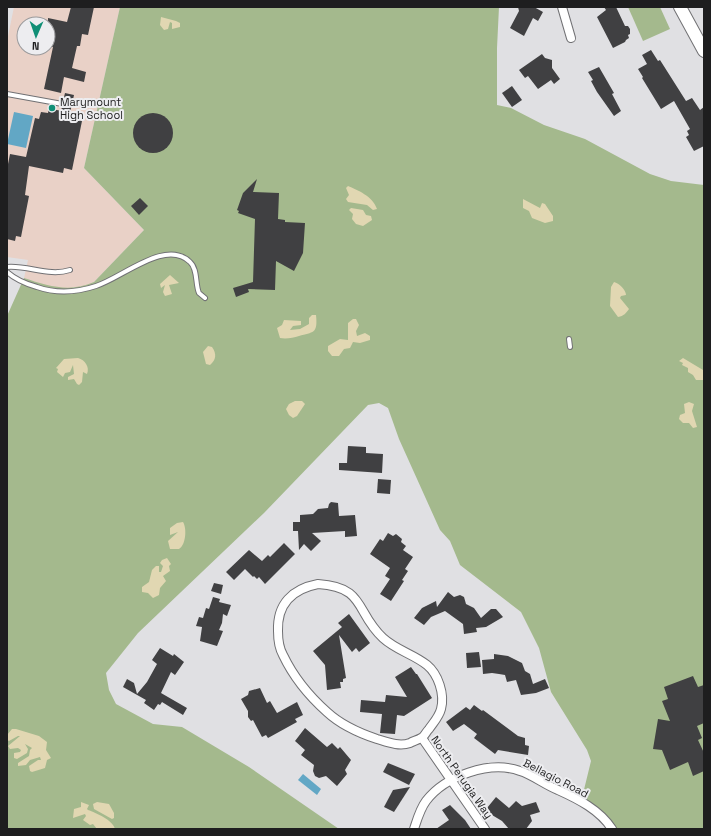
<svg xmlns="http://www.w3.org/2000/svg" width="711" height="836" font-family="'Space Grotesk',sans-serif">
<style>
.education{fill:#e9d1c7;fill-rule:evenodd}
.green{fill:#a4b98d}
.sand{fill:#e1d7b2}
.water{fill:#62a7c5}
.building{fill:#404042}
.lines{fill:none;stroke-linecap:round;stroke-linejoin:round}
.lane-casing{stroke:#717174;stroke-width:6}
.street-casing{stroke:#717174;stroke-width:10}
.secondary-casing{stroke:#717174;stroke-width:14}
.lane{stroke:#fff;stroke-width:4}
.street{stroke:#fff;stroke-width:8}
.secondary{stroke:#fff;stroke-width:12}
.poi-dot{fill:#108f76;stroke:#ededf0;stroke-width:1.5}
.labels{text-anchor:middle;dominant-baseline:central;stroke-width:4;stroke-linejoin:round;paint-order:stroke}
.poi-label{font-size:11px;fill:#1e1e1f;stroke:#ededf0;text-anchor:start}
.street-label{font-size:11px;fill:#1e1e1f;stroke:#ededf0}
</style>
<rect width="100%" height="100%" fill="#e0e0e3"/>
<!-- education -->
<path class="education" d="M14,7H120L84,168L144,230L94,282L86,286L63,289L50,287L24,278L28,260L7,257V41ZM24,24H48V48H24Z"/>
<!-- green -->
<g class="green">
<path d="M120,7H499L497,48V105L511,108L544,125L585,139L650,174L671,181L704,185V829H612L581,802L591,761L587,750L551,692L539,648L521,612L460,565L450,541L440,530L399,439L388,408L379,403L368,405L264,513L138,633L106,673L109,690L116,704L153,724L182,727L249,767L339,829H7V316L24,278C48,286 70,293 94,282L144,230L84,168Z"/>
<polygon points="628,7 660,7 670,29 643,41"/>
</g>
<!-- sand -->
<g class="sand">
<polygon points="161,17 176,21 180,23 180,27 172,29 172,23 170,22 168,29 164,30 160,25"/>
<path d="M348,186C357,190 373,196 377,209L373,210L367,205L348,202L346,199L349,195L346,188Z"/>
<polygon points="523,199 540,208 542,203 545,204 553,216 553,221 545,223 532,218 529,211 523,208"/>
<polygon points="351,208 363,210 366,215 371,216 372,220 363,226 356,224 352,219 353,214 349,210"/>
<polygon points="170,275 179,283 169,285 172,294 165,296 163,292 165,285 161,288 160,284"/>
<path d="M614,282C619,283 626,290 626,295L621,296L620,298L629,309C626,313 624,316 618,317L610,306L611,287Z"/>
<path d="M312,315H316C318,334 313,332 299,336C293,338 286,339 280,338L277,328L282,325L284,320L301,321V325L293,326L290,330L300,329L309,324V318Z"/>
<polygon points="353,319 356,319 359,325 356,331 357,336 365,333 370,336 370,340 360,343 353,342 350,348 344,349 339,356 332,356 328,351 328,346 340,339 348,340 348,323"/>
<path d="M208,346L212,347C217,354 216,360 210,365L206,364L203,352Z"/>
<path d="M78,358C85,360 90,367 87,374L83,372L82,382L79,385L77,384L74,379L68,380V377L74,374L73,365L70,372L65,373L63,377L57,372L58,369L56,368L64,359Z"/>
<polygon points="683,358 703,370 704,380 696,380 693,375 688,372 688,368 682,365 683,363 679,361"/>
<polygon points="295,401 302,401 305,404 297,416 293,418 289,415 286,409 289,404"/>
<polygon points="689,402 694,404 692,411 697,427 693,428 689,423 683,423 679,419 680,415 685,413 684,404"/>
<path d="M183,522C187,528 186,545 179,549H170L168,541L178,532L170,535V528L177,523Z"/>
<polygon points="167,558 171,564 169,566 170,571 163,576 166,581 160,588 159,595 153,598 148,593 142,592 142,587 149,582 152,570 156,566 159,566 159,572 161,572 163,566 160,563 162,560"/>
<polygon points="16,729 39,736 47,742 46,750 51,758 47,760 45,768 32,772 30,771 29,766 38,760 41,760 40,757 30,760 26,765 18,766 18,763 29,756 30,750 32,748 25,744 28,749 27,753 17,759 14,758 14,753 20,752 21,750 18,748 10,749 8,746 20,736 18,736 9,741 7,740 7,735 12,729"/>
<path d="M81,802L89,805L87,809L88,810C96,813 113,820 115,829H97L93,824L90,825L83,820L86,816L85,814L73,818L74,809L81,807Z"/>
<polygon points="97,802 109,804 114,813 114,818 112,819 94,809 93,804"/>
</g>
<!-- water -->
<g class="water">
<polygon points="14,112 33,116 26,148 7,144"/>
<polygon points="303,774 321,789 317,795 298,780"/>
</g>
<!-- building -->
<g class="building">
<polygon points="71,7 94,7 88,35 82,34 80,46 77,46 72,68 86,72 84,82 64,77 61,93 44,89 53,47 48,46 48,18 67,22"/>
<polygon points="518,7 534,7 543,12 538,21 533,18 524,36 510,28 519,11"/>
<polygon points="604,7 616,7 625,26 628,26 630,29 630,34 628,35 629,38 626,40 625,42 613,48 597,17 606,10"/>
<polygon points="651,50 658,61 660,60 686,101 692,98 700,110 704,107 704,146 694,151 686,137 689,135 687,131 690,129 674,101 661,109 642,78 643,77 638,69 647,64 642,55"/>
<polygon points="542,54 545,58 552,60 552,68 560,79 554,84 551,80 538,89 528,76 525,78 519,70"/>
<polygon points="599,67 614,93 612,94 621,111 614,116 597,92 591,81 593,80 588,72"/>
<polygon points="512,86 522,100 512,107 502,93"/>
<polygon points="65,93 74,95 70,113 76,114 75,119 82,121 72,170 64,168 63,173 29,166 25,195 29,196 21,237 16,236 15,241 7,239 7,169 10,154 26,157 35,118 39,119 41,112 48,113 49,108 61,111 62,107 70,108 71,103 63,101"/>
<circle cx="153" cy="133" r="20"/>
<polygon points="257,179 253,192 279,193 278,219 285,220 285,222 305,223 303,253 294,271 276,261 275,290 248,289 249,292 236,297 233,288 253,282 255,219 238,213 239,211 237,210 243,193"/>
<polygon points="140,198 148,206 139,215 131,206"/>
<polygon points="348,446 366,447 366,453 383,454 382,473 339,470 339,463 347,463"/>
<polygon points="378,479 391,480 390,494 377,493"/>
<polygon points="331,502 338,503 339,516 355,515 357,536 345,537 345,531 312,533 321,541 311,551 304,544 299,550 298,531 293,531 293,522 300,522 300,515 313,514 318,509 328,508 329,504"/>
<polygon points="388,533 393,536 396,534 402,539 401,542 406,546 403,550 413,557 405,569 408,571 402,580 404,581 391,601 380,594 390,579 385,576 390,568 370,554 380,539 383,541"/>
<polygon points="284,543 295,554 265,584 259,577 257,579 254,576 253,577 245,569 234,580 226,572 249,550 262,561 268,555 270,557"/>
<polygon points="214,583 223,585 221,594 211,591"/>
<polygon points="448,592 454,597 460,595 464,597 466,604 474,608 481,618 491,609 496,609 503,617 486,627 476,628 477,632 464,634 463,624 445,611 431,617 424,625 414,618 422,608 436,601 437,607"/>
<polygon points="213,597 220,599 219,602 231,605 227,616 223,614 222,623 219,630 223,631 217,646 200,641 202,627 196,626 199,617 203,618 206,608 209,609"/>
<polygon points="349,614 370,643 359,652 356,648 352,652 339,635 346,678 343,679 343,682 340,682 341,688 327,690 325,665 313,651 342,627 338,623"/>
<polygon points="160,648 173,656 174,654 184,662 175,675 171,672 161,693 187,708 183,715 162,702 160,705 158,704 154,710 144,703 146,700 123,687 127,679 134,683 137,694 147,682 157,664 152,660"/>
<polygon points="479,652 481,667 467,668 466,653"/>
<polygon points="494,654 508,656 522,663 525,671 530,674 533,684 545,679 549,688 536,693 521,695 516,680 507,682 505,675 499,674 492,673 483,674 482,660 494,659"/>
<polygon points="411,667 416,674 417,674 432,698 404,716 397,715 395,734 380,733 382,714 360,712 361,700 385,702 386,695 407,697 395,677"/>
<polygon points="693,676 698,687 704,685 704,723 697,726 702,738 698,740 704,753 704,771 693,776 688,762 670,770 662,750 653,749 658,719 670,721 662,701 668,699 664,687"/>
<polygon points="260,688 267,703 270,701 277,713 297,702 303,715 295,719 297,722 268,738 266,735 262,737 253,720 251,721 248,717 248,711 241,699 248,695 249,691"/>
<polygon points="474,705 482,711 483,710 518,736 525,738 525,745 529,746 528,755 498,750 495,754 474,738 477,734 464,724 453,731 446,722 466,707 470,710"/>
<polygon points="305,728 327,747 332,743 338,749 340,747 351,760 345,770 347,774 337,786 326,776 319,778 315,776 313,771 314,765 301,755 305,750 295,741"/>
<polygon points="388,763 415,774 409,785 383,772"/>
<polygon points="410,787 394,812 384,807 393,790"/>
<polygon points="496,797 509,808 516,801 522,806 536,802 540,812 530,815 532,821 526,829 509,829 502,821 487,812 489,810 487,808"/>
<polygon points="450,805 465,820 471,829 436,829 449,820 442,810"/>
</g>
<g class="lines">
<!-- lane casing -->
<g class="lane-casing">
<g id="lane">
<polyline points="7,94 68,105"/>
<path d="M7,267C28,265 49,277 70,270"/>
<path d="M7,272C15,279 26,284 37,287C57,294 75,293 96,286C122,278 166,238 190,262C198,269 195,284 199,293L205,298"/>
<polyline points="569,339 570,347"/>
</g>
</g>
<!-- street casing -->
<g class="street-casing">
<g id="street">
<polyline points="562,7 571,38"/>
<path d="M318,584C366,587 355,612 383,638C396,650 413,654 427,665C438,674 445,694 441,709C439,717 433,723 429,729C426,732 424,737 421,738C418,740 413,741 410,743C399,747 387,742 377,739C359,733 341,725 327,712C309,696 293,676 283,655C279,648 278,639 278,631C277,604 292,589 318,584Z"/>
<polyline points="422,738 485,829"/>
<path d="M414,829C417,820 420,809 426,801C445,776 490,760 520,771C533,775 545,785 558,790C578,799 600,810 612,829"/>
</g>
</g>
<!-- secondary casing -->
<g class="secondary-casing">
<polyline id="secondary" points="680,7 704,51"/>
</g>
<!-- lane -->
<use href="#lane" class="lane"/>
<!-- street -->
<use href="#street" class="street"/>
<!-- secondary -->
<use href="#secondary" class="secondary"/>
</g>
<!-- markers -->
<circle class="poi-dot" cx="52" cy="108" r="4"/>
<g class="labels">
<!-- poi labels -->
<g class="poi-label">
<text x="60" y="102">Marymount<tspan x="60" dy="13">High School</tspan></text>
</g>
<!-- street labels -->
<g class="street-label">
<text transform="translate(462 777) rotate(55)">North Perugia Way</text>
<text transform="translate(556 778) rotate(27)">Bellagio Road</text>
</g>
</g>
<!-- border -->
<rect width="711" height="836" fill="none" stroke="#1e1e1f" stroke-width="16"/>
<!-- north arrow -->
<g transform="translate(36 36) rotate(182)"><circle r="19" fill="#ededf0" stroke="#9a9a9c"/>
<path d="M0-3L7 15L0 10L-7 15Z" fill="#108f76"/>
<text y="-6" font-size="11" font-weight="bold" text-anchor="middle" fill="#1e1e1f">N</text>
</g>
</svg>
